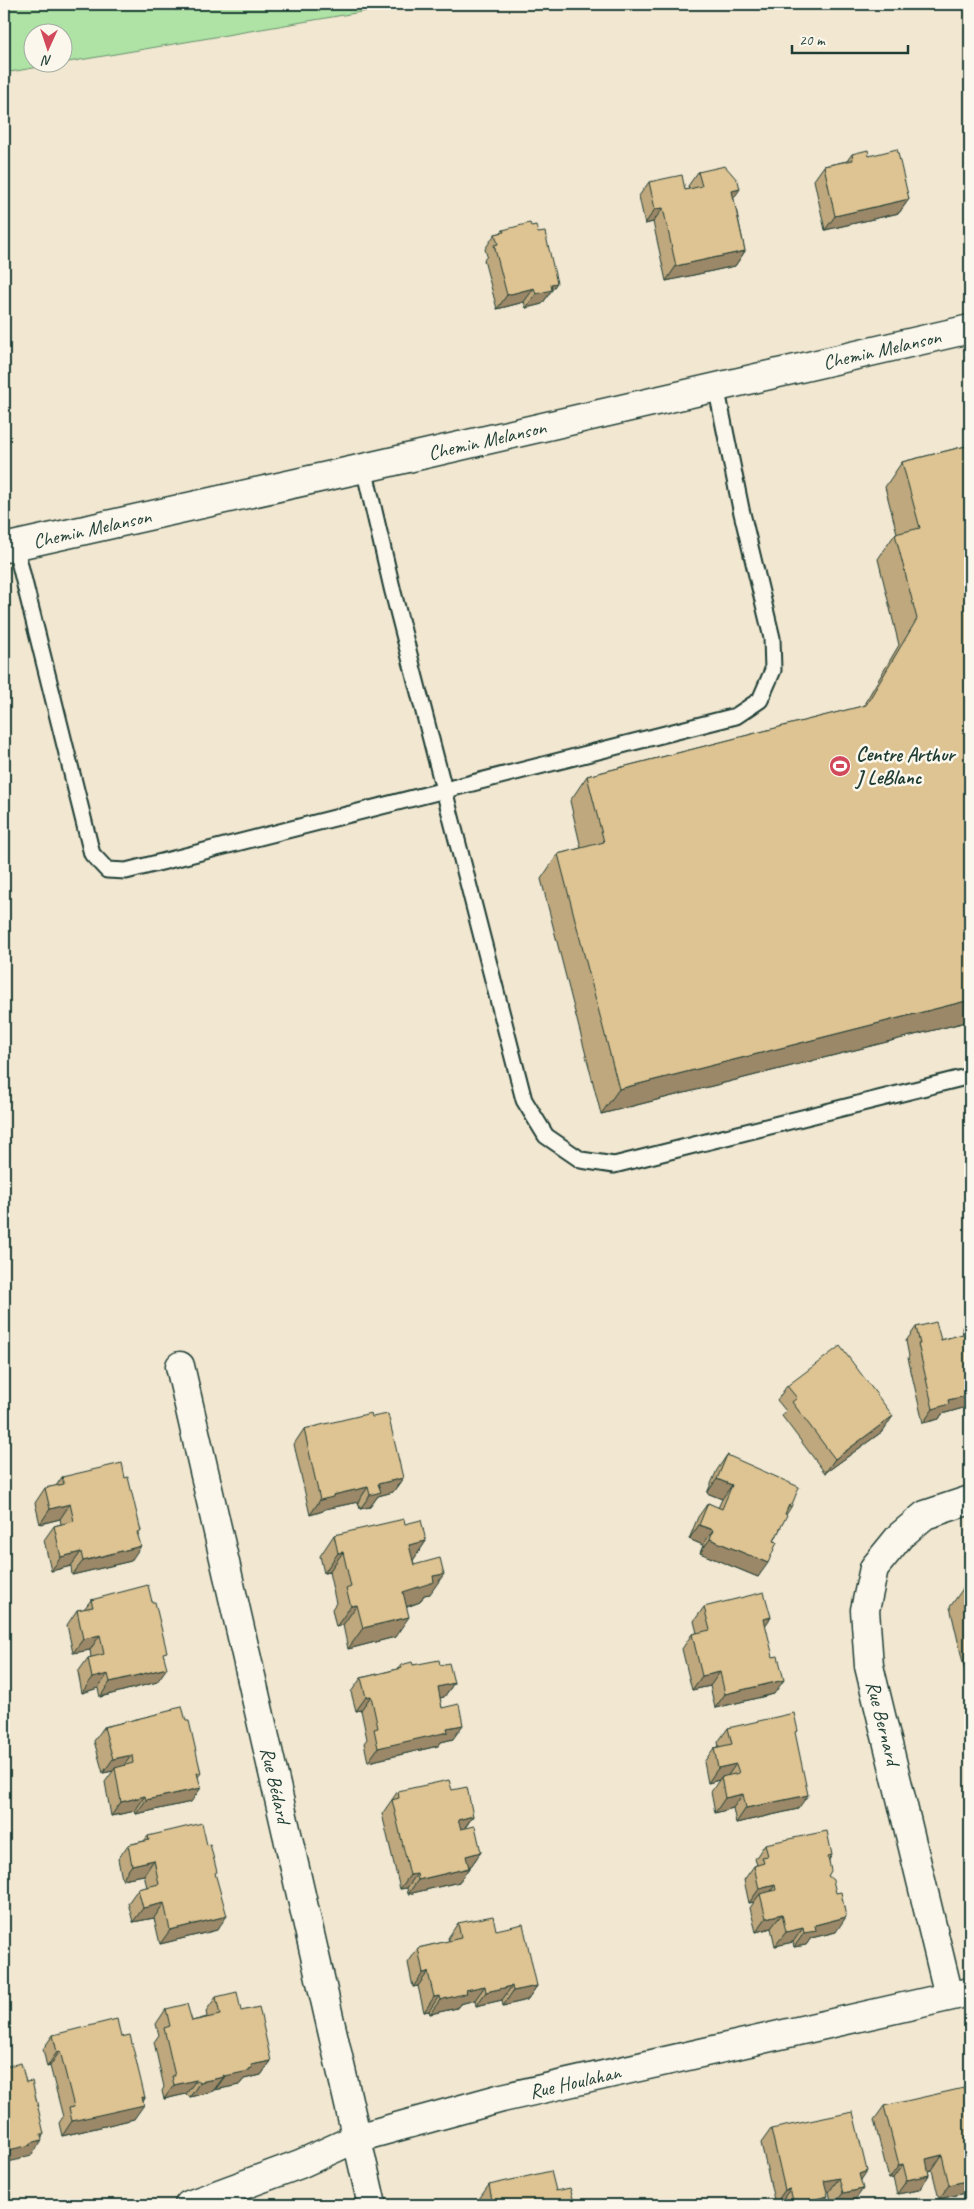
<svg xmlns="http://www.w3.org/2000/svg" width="974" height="2209" font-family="Caveat,sans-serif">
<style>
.green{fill:#aee3a5;stroke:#66906c;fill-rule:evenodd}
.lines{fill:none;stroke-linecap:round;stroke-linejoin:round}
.service-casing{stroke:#1f3d34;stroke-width:19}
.minor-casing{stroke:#1f3d34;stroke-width:31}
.tertiary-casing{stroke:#1f3d34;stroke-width:31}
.service{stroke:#fbf7ec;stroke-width:15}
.minor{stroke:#fbf7ec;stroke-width:28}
.tertiary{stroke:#fbf7ec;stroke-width:28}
.wall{fill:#bfa87e;stroke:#1f3d34}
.shaded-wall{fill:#9b8867;stroke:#1f3d34}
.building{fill:#dec393;stroke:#1f3d34}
.labels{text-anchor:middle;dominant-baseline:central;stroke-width:5;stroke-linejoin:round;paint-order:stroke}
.street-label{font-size:20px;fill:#1f3d34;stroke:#fbf7ec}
.poi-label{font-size:20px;font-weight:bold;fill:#1f3d34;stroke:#fbf7ec;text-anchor:start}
</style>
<rect width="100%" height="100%" fill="#f2e7d1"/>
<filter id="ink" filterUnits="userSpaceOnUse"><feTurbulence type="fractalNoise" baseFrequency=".02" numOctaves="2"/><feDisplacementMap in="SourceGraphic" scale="10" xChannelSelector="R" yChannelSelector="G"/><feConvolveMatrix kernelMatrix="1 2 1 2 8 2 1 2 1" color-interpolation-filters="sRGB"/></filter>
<g filter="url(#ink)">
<!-- green -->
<path class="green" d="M4,4H408L4,73ZM32,32H62V62H32Z"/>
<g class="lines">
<!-- service casing -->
<g class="service-casing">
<g id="service">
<polyline points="364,468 393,592 524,1100 546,1136 581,1160 614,1165 970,1076"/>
<polyline points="15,545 92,854 107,870 126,871 736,716 760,700 773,670 772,638 741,509 716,386"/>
</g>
</g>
<!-- minor casing -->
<g class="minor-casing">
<g id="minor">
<path id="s1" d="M180,1366L372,2205"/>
<polyline points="949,1996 869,1666 865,1610 874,1568 900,1536 925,1515 970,1500"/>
<path id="s2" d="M189,2205L300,2164L357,2138L502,2098L970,1992"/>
</g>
</g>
<!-- tertiary casing -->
<g class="tertiary-casing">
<g id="tertiary">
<path id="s3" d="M4,548L364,468L970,329"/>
</g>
</g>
<!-- service -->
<use href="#service" class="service"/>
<!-- minor -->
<use href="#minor" class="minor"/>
<!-- tertiary -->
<use href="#tertiary" class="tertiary"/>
</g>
<!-- wall -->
<g class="wall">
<polygon points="852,154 869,156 909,199 899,213 825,230 814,180 824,166 847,161"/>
<polygon points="698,172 734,199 745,251 735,266 666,281 653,222 645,224 639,196 649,182 685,190 689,189 688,186"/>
<polygon points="503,230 547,297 542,304 526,308 524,302 497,309 484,260 487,256 485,249 495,234 500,233"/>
<polygon points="970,445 970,1021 601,1114 541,879 558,854 581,848 570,801 587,776 863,706 899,645 878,559 895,534 897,533 885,487 902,462"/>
<polygon points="970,1316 970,1406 942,1414 939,1419 923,1423 908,1358 909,1356 906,1341 916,1327 941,1340 963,1334 962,1328"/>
<polygon points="787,1386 883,1431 825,1473 782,1416 786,1411 777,1400"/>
<polygon points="372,1417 403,1478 393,1492 378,1496 370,1507 360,1509 358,1502 325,1509 323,1511 310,1515 294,1444 304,1429"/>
<polygon points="727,1455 791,1507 786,1515 758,1577 700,1553 703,1545 689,1539 698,1517 708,1503 718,1508 722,1499 707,1493 717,1470"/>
<polygon points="62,1477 125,1478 141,1531 138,1535 131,1561 72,1575 71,1566 51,1571 44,1540 54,1526 61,1524 60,1519 40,1524 35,1503 45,1488 56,1486"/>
<polygon points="405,1524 426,1541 413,1560 414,1565 430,1594 424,1595 420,1602 407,1607 395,1637 348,1649 343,1625 336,1627 332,1609 336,1603 329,1572 324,1573 320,1556 334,1535"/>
<polygon points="970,1586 970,1670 965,1671 950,1607 964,1587"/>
<polygon points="91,1600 164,1656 157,1682 100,1697 98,1688 82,1693 78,1672 88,1658 91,1657 90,1650 73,1653 67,1625 77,1610 84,1609"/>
<polygon points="704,1607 771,1617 765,1625 774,1694 715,1708 710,1686 692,1690 682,1649 692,1634 697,1633 694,1621"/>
<polygon points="401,1665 440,1665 454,1683 444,1697 440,1698 442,1708 453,1739 441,1742 438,1746 368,1762 364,1743 367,1739 361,1710 356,1711 351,1692 361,1678 398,1669"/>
<polygon points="173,1708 186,1721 201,1773 198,1777 191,1802 136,1814 135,1811 111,1816 105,1782 113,1771 103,1773 94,1741 104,1727 171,1711"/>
<polygon points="728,1728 795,1736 798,1809 736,1823 733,1808 715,1813 711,1792 719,1780 708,1783 704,1762 714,1748 719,1747 718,1742"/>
<polygon points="452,1790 473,1816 465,1828 481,1852 471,1866 469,1867 469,1868 459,1882 408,1894 407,1888 400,1889 382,1814 398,1791"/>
<polygon points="148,1836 215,1874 217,1930 160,1944 154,1918 133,1922 128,1903 138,1889 147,1887 144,1875 122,1879 118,1859 128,1845 144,1841"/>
<polygon points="765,1844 832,1855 829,1860 828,1876 836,1932 811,1938 806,1945 794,1947 793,1942 775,1946 771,1928 756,1932 750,1908 754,1902 749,1903 744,1880 754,1866 757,1865 755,1859"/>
<polygon points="458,1923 496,1930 537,1986 527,2000 503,2006 502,2000 476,2006 475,2000 460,2004 457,2008 430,2014 429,2011 424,2012 418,1986 413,1987 408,1963 418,1948 449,1941 448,1938"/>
<polygon points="216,1997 241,2011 271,2061 261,2075 244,2079 239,2085 214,2090 213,2091 190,2097 186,2094 164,2099 162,2091 164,2087 154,2042 159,2035 156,2024 166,2009 192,2021 207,2017 206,2011"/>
<polygon points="53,2035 121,2037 145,2098 134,2119 62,2136 59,2123 63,2117 50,2066 47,2067 43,2049"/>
<polygon points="970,2098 970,2192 939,2199 932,2170 928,2171 929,2175 919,2190 897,2194 893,2178 889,2179 874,2120 884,2106"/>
<polygon points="771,2129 861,2180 853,2203 843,2205 832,2205 829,2192 827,2192 822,2205 781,2205 780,2203 775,2204 761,2143"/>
<polygon points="489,2185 556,2191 575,2205 480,2205 479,2199"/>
</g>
<!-- shaded-wall -->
<g class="shaded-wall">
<polygon points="740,189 730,204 732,191"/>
<polygon points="909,199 899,213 825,230 835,216"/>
<polygon points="663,208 653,222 645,224 655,209"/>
<polygon points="745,251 735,266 666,281 676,266"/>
<polygon points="557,283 542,304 526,308 536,294 551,284"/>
<polygon points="534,288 524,302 497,309 507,295"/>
<polygon points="970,1000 970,1021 601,1114 619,1089"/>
<polygon points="970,1395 970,1406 942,1414 939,1419 923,1423 933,1409 948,1400"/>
<polygon points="893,1416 883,1431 825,1473 835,1459"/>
<polygon points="403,1478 393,1492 378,1496 370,1507 360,1509 378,1484"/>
<polygon points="717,1479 732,1485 722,1499 707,1493"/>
<polygon points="368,1487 358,1502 325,1509 323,1511 310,1515 320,1500 333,1495"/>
<polygon points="70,1504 60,1519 40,1524 50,1509"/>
<polygon points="699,1525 713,1530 703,1545 689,1539"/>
<polygon points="710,1539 768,1563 758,1577 700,1553"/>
<polygon points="426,1541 412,1562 409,1545"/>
<polygon points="141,1546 131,1561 72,1575 83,1561"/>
<polygon points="81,1552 71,1566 51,1571 61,1557"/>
<polygon points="343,1552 329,1572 324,1573 338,1553"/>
<polygon points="444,1574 430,1594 424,1595 420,1602 389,1613 403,1592 433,1576"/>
<polygon points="357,1605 343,1625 336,1627 351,1606"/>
<polygon points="409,1617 395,1637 348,1649 363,1628"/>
<polygon points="771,1617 761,1632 764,1619"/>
<polygon points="100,1635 90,1650 73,1653 83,1639"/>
<polygon points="970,1664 970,1670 965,1671"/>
<polygon points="167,1668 157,1682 100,1697 110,1682"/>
<polygon points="720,1672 710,1686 692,1690 702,1676"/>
<polygon points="108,1674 98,1688 82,1693 92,1678"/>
<polygon points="784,1680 774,1694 715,1708 725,1694"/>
<polygon points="454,1683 444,1697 428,1701 438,1687"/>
<polygon points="371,1696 361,1710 356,1711 366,1697"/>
<polygon points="463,1725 453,1739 441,1742 438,1746 368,1762 378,1748 447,1728"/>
<polygon points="132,1755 121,1769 115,1768 113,1771 103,1773 113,1759"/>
<polygon points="736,1764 726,1778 721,1777 719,1780 708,1783 718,1768"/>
<polygon points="201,1788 191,1802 136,1814 146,1800"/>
<polygon points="743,1794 733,1808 715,1813 725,1798"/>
<polygon points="808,1795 798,1809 736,1823 746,1808"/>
<polygon points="145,1796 135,1811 111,1816 121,1802"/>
<polygon points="473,1816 463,1830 448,1834 458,1820"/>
<polygon points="481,1852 471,1866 456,1870 466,1856"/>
<polygon points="154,1860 144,1875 122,1879 132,1865"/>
<polygon points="469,1868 459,1882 408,1894 418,1880"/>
<polygon points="417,1874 407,1888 400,1889 410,1875"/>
<polygon points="775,1885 765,1900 760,1894 754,1902 749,1903 759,1889"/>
<polygon points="164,1903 154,1918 133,1922 143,1908"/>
<polygon points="782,1914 771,1928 756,1932 766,1918"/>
<polygon points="227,1916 217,1930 160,1944 170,1930"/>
<polygon points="846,1917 836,1932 811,1938 806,1945 794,1947 804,1933 815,1925"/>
<polygon points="803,1928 793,1942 775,1946 786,1932"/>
<polygon points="428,1972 418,1986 413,1987 423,1973"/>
<polygon points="485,1986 475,2000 460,2004 457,2008 430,2014 440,2000 466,1990"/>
<polygon points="512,1986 502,2000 476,2006 486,1992"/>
<polygon points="537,1986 527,2000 503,2006 513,1991"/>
<polygon points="439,1996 429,2011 424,2012 434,1997"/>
<polygon points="60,2051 50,2066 47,2067 57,2052"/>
<polygon points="271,2061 261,2075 244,2079 239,2085 215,2090 225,2076 251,2065"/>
<polygon points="224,2077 213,2091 190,2097 200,2082"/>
<polygon points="196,2080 186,2094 164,2099 174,2085"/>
<polygon points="142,2097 145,2098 139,2106 144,2105 134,2119 62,2136 72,2121"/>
<polygon points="41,2134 44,2134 39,2141 42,2140 32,2155 23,2157 21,2159 4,2163 4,2151 31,2143"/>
<polygon points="942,2155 932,2170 915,2173 926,2159"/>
<polygon points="903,2164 893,2178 889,2179 899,2165"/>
<polygon points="867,2171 857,2186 859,2174"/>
<polygon points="929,2175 919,2190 897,2194 907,2180"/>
<polygon points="839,2178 829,2192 814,2196 824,2181"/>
<polygon points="970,2180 970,2192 939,2199 949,2185"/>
<polygon points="790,2189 780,2203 775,2204 785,2190"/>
<polygon points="863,2189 853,2203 843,2205 834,2205 843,2193"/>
<polygon points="828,2196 822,2205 793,2205 794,2204"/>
</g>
<!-- building -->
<g class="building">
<polygon points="897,149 909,199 835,216 824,166 853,160 852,154 868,150 869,156"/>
<polygon points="725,166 738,181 740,189 732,191 745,251 676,266 663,208 655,209 649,182 682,175 685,190 702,186 698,172"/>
<polygon points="530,223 531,226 536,225 538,233 545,232 557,283 551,284 552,290 536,294 534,288 507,295 494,245 498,244 495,234 504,232 503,230"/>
<polygon points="970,445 970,1000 619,1089 558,854 604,842 587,776 866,705 917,619 895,534 920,528 902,462"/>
<polygon points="936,1322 941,1340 970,1332 970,1395 948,1400 949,1404 933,1409 918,1344 920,1344 916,1327"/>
<polygon points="840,1346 893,1416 835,1459 792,1402 797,1398 787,1386"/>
<polygon points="371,1413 372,1417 388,1414 403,1478 378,1484 381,1492 370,1495 368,1487 333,1495 333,1497 320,1500 304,1429"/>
<polygon points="727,1455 799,1487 791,1507 789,1505 785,1514 787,1515 774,1541 777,1542 768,1563 710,1539 713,1530 699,1525 708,1503 722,1509 732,1485 717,1479"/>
<polygon points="122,1463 125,1478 128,1477 141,1531 137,1532 141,1546 83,1561 81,1552 61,1557 54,1526 74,1521 70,1504 50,1509 45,1488 64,1484 62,1477"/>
<polygon points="404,1519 405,1524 421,1520 426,1541 409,1545 414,1565 440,1558 444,1574 433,1576 434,1582 403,1592 409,1617 363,1628 357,1605 351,1606 346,1589 351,1587 343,1552 338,1553 334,1535"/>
<polygon points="148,1585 152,1602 155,1602 167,1652 163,1653 167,1668 110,1682 108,1674 92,1678 88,1658 104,1654 100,1635 83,1639 77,1610 93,1607 91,1600"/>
<polygon points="970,1586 970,1612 964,1587"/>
<polygon points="764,1592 771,1617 764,1619 773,1657 778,1656 784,1680 725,1694 720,1672 702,1676 692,1634 710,1630 704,1607"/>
<polygon points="439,1660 440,1665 449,1663 454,1683 438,1687 442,1708 459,1704 463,1725 447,1728 448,1732 378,1748 374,1729 378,1728 371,1696 366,1697 361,1678 402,1668 401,1665 412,1662 413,1665"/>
<polygon points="182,1706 186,1721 189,1721 201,1773 197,1773 201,1788 146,1800 145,1796 121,1802 115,1768 133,1763 132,1755 113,1759 104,1727 173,1710 173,1708"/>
<polygon points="794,1713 798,1731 795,1732 808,1795 746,1808 743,1794 725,1798 721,1777 739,1773 736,1764 718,1768 714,1748 732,1744 728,1728"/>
<polygon points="449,1780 452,1790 467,1787 473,1816 458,1820 461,1829 475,1826 481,1852 466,1856 469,1868 418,1880 417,1874 410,1875 392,1800 399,1798 398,1791"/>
<polygon points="202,1823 207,1845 210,1844 217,1872 215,1873 227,1916 170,1930 164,1903 143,1908 138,1889 159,1884 154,1860 132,1865 128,1845 149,1840 148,1836"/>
<polygon points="827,1831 832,1855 828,1856 831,1871 828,1876 833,1880 836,1893 841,1892 846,1917 815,1925 816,1931 804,1933 803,1928 786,1932 782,1914 766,1918 760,1894 776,1890 775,1885 759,1889 754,1866 764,1863 762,1857 768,1856 765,1844"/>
<polygon points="493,1916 496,1930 523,1924 537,1986 513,1991 512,1986 486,1992 485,1986 466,1990 467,1993 440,2000 439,1996 434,1997 428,1972 423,1973 418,1948 461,1938 458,1923"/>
<polygon points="237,1992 241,2011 259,2007 271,2061 251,2065 252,2068 249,2069 249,2071 225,2076 223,2075 224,2077 200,2082 196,2080 174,2085 172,2076 175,2076 164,2028 170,2026 166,2009 187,2004 192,2021 220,2015 216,1997"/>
<polygon points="117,2019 121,2037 130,2035 145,2098 142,2097 144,2105 72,2121 69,2108 74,2107 60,2051 57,2052 53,2035"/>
<polygon points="21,2063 26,2082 32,2081 44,2134 41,2134 42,2140 31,2143 31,2145 4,2151 4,2067"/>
<polygon points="968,2087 970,2098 970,2180 949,2185 942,2155 926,2159 929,2175 907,2180 903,2164 899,2165 884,2106"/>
<polygon points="853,2112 867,2171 859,2174 863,2189 843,2193 839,2178 824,2181 828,2196 794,2204 790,2189 785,2190 771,2129"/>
<polygon points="551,2171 556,2191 570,2188 575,2205 493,2205 489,2185"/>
</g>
</g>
<!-- icons -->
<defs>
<g id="stadium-disc" transform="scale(1.125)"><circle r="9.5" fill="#d1495b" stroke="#fbf7ec"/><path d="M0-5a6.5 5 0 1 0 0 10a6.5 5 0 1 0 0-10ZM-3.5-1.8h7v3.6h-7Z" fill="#fff"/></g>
</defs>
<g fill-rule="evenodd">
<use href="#stadium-disc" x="840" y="766"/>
</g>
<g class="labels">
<!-- street labels -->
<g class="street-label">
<text stroke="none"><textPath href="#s3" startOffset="900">Chemin Melanson</textPath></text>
<text stroke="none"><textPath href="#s3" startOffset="495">Chemin Melanson</textPath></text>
<text stroke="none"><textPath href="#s3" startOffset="90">Chemin Melanson</textPath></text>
<text transform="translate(883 1723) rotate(76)">Rue Bernard</text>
<text stroke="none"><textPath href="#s1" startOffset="430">Rue Bédard</textPath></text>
<text stroke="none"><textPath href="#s2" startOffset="406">Rue Houlahan</textPath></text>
</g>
<!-- poi labels -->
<g class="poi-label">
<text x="856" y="754">Centre Arthur<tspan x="856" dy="23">J LeBlanc</tspan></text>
</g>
</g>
<!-- margin -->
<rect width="974" height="2209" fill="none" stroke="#fbf7ec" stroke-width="20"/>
<rect x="10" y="10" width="954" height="2189" fill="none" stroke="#1f3d34" stroke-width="2" filter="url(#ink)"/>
<!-- north arrow -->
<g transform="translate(48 48) rotate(183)"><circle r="24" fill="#fbf7ec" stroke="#a3ada2"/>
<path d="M0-4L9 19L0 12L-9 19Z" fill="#d1495b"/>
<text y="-8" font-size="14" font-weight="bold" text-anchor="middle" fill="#1f3d34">N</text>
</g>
<!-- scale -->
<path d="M792 45v8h116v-8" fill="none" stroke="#1f3d34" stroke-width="2.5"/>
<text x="799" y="45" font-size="15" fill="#1f3d34" stroke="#fbf7ec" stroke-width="4" paint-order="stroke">20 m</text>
</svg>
